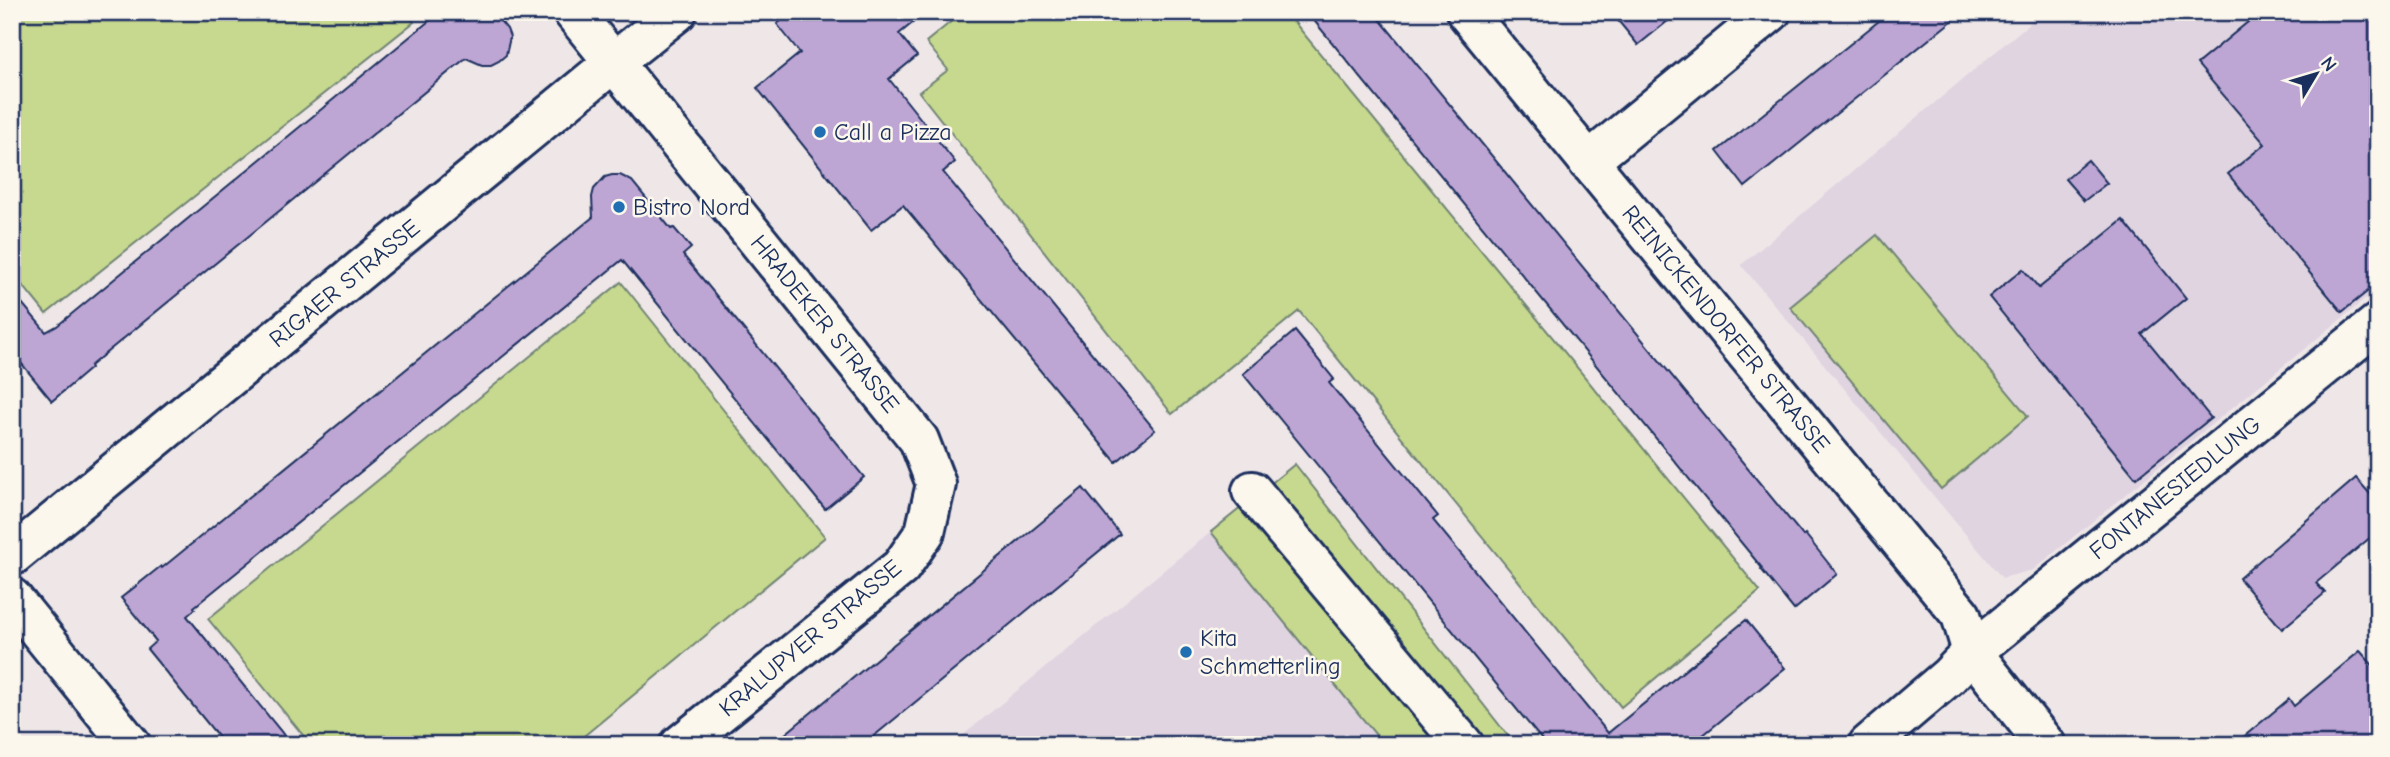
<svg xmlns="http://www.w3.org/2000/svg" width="2390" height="757" font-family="'Comic Neue',sans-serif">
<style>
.built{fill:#e0d4e1}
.green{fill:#c7d98e;stroke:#718476;stroke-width:2}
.building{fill:#bea6d4;stroke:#1b2f5e;stroke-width:2}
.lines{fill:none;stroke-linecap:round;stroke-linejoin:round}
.minor-casing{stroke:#1b2f5e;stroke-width:44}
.minor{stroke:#fbf7ec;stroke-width:38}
.poi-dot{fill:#1f6fb2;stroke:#fbf7ec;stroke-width:2.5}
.labels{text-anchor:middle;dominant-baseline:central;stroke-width:5;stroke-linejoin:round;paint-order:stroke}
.poi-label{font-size:24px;fill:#1b2f5e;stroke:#fbf7ec;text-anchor:start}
.street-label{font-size:24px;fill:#1b2f5e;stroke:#fbf7ec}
</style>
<rect width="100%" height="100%" fill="#efe7e7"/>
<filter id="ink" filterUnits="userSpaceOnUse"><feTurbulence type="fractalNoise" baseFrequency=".0143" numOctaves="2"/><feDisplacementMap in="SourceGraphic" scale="14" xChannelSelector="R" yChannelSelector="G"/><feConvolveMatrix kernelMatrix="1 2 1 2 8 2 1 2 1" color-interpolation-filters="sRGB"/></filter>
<g filter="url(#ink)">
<!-- built -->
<g class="built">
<polygon points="2043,12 2378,12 2378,289 2033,570 2002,578 1741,265"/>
<polygon points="1211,532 1384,745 951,745 1176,560"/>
</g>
<!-- green -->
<g class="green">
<polygon points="12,12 406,12 414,22 46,314 12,272"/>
<polygon points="963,12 1286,12 1760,591 1621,707 1299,311 1172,414 919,92 948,70 926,42"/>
<polygon points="1877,235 2028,416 1941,489 1790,307"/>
<polygon points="621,282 825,537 573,745 311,745 208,619"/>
<polygon points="1295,464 1515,745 1384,745 1211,532"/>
</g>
<!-- building -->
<g class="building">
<polygon points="440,12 493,12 507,29 510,37 506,55 499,61 491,65 482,65 466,58 90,366 91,368 52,401 12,352 12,291 46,332 57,326"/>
<polygon points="792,12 926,12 899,34 917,56 889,79 955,162 943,172 1155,430 1116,462 903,205 871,230 757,88 800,53 777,24"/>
<polygon points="1307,12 1374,12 1803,536 1805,534 1837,574 1794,610 1761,569 1762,568"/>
<polygon points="1611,12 1679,12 1638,45"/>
<polygon points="1890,12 1963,12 1745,187 1717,151"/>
<polygon points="2260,12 2378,12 2378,283 2342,312 2228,174 2265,144 2197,64"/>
<polygon points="2088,160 2107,183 2084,201 2065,179"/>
<polygon points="612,175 620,175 632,181 671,229 674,228 691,248 683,255 864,477 825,509 622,260 194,607 195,609 187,616 292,745 225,745 147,649 156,641 121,598 161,566 162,568 593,217 592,197 594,189 605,177"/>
<polygon points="2123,220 2186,298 2142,334 2211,418 2136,478 1989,297 2023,269 2039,288"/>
<polygon points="1295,331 1334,379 1329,383 1438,516 1433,520 1608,733 1746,620 1785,668 1691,745 1546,745 1243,374"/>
<polygon points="2356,478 2378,503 2378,531 2316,583 2325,593 2282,629 2239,578"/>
<polygon points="1083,488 1120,534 863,745 772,745"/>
<polygon points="2360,651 2378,671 2378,745 2234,745 2289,699 2294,706"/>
</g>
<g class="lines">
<!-- minor casing -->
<g class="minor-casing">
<g id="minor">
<path id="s1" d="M573,12L919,440L936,484L925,532L901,567L680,745"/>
<path id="s2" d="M1466,12L1961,615L1972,652L2046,745"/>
<polyline points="1588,162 1771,12"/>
<polyline points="1252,491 1464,745"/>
<path id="s3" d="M12,556L614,62L677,12"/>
<polyline points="12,598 131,745"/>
<path id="s4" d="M1868,745L1949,676L1972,652L2378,323"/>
</g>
</g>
<!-- minor -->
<use href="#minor" class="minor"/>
</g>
</g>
<!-- markers -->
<g class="poi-dot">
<circle cx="820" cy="132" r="7"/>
<circle cx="619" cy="207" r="7"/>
<circle cx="1186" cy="652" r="7"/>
</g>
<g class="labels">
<!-- poi labels -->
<g class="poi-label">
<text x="834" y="132">Call a Pizza</text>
<text x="633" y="207">Bistro Nord</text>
<text x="1200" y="638">Kita<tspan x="1200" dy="28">Schmetterling</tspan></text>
</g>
<!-- street labels -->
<g class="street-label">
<text stroke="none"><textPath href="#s3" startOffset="430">RIGAER STRASSE</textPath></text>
<text stroke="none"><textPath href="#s1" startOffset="401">HRADEKER STRASSE</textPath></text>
<text stroke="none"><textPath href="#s2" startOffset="410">REINICKENDORFER STRASSE</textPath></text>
<text stroke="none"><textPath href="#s4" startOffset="401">FONTANESIEDLUNG</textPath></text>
<text transform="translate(810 638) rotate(-40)">KRALUPYER STRASSE</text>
</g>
</g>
<!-- margin -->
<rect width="2390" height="757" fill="none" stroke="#fbf7ec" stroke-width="42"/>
<rect x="21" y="21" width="2348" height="715" fill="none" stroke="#1b2f5e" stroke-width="2.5" filter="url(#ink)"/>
<!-- north arrow -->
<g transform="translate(2316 74) rotate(52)" stroke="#fbf7ec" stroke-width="5" paint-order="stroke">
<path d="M0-5L12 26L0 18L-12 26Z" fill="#1b2f5e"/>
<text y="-10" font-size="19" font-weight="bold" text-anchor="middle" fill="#1b2f5e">N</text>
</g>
</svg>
